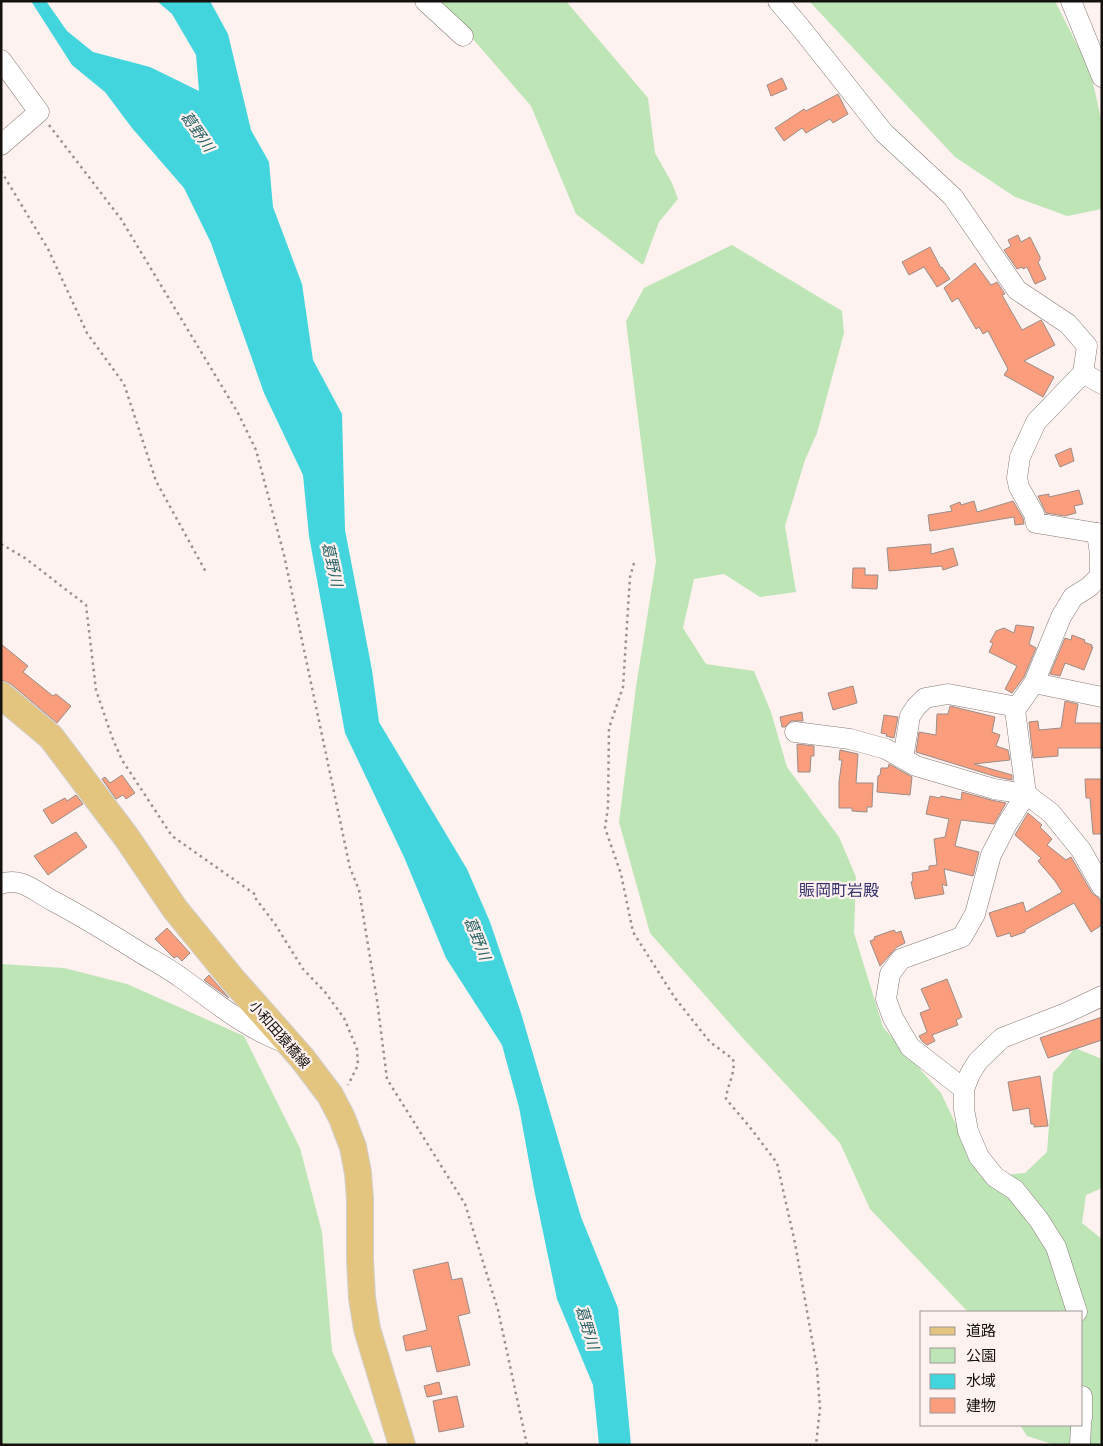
<svg xmlns="http://www.w3.org/2000/svg" width="1103" height="1446" font-family="Barlow,'Noto Sans JP',sans-serif">
<style>
.green{fill:#bee5b6}
.water{fill:#43d5dd}
.building{fill:#fa9d7c;stroke:#9a8d89}
.lines{fill:none;stroke-linecap:round;stroke-linejoin:round}
.minor-casing{stroke:#857975;stroke-width:21}
.major-casing{stroke:#d0cfcf;stroke-width:28}
.path{stroke:#99918f;stroke-width:2.5;stroke-dasharray:2.5 4;stroke-linecap:butt}
.minor{stroke:#fff;stroke-width:20}
.major{stroke:#e3c57f;stroke-width:26}
.labels{text-anchor:middle;dominant-baseline:central;stroke-width:4.5;stroke-linejoin:round;paint-order:stroke}
.street-label{font-size:14px;fill:#15110f;stroke:#fdf2ef}
.water-label{font-size:15px;font-style:italic;fill:#276164;stroke:#fdf2ef}
.quarter-label{font-size:16px;fill:#36326d;stroke:#fdf2ef}
</style>
<rect width="100%" height="100%" fill="#fdf2ef"/>
<!-- green -->
<g class="green">
<polygon points="440,1 566,1 648,98 655,153 672,183 678,199 659,222 643,265 576,214 531,106"/>
<polygon points="809,1 1055,1 1090,70 1102,123 1102,209 1067,216 1015,197 955,157"/>
<polygon points="732,245 842,311 844,333 817,433 805,460 785,526 796,592 760,597 724,574 694,579 683,628 706,664 754,671 771,712 787,767 839,837 856,877 854,933 883,1027 941,1093 981,1177 1025,1173 1047,1152 1053,1073 1075,1048 1102,1059 1102,1188 1086,1195 1082,1223 1102,1239 1102,1445 1055,1445 1027,1436 1020,1425 1082,1425 1082,1312 968,1312 870,1209 840,1143 740,1035 650,933 619,822 636,687 656,561 626,321 644,288"/>
<polygon points="1,964 64,968 127,984 244,1036 300,1148 322,1232 332,1351 375,1445 1,1445"/>
</g>
<!-- water -->
<polygon class="water" points="31,1 46,1 67,31 93,52 150,67 199,91 196,55 172,14 157,1 210,1 228,34 251,130 269,162 273,207 302,284 313,360 342,414 345,530 372,670 379,722 467,869 490,922 521,1013 581,1217 618,1308 631,1445 599,1445 593,1385 557,1299 534,1189 519,1107 502,1045 446,958 404,857 345,733 309,536 303,475 264,393 211,243 184,188 132,128 105,92 72,65"/>
<!-- building -->
<g class="building">
<polygon points="782,78 787,89 771,96 767,85"/>
<polygon points="838,94 848,114 833,123 830,119 806,133 802,128 784,141 775,128 804,109 806,111"/>
<polygon points="1018,235 1021,242 1030,237 1040,257 1040,260 1038,262 1046,279 1035,284 1027,267 1023,269 1022,267 1017,269 1004,250 1011,246 1008,240"/>
<polygon points="930,247 941,268 942,267 950,279 937,287 924,267 909,275 902,262"/>
<polygon points="975,263 991,285 997,282 1005,294 1002,295 1022,330 1041,320 1042,321 1055,345 1024,361 1054,377 1043,397 1004,375 1008,369 988,331 983,334 979,327 976,329 958,298 952,302 944,288"/>
<polygon points="1071,448 1074,461 1060,467 1055,455"/>
<polygon points="1079,490 1083,504 1074,506 1076,513 1065,516 1046,513 1038,496 1049,494 1049,497"/>
<polygon points="974,501 977,512 1013,501 1023,518 1024,524 1015,525 1014,517 930,531 928,515 952,511 950,506 960,502 961,505"/>
<polygon points="931,544 931,554 953,548 958,565 943,570 942,566 889,571 887,548"/>
<polygon points="853,568 865,568 865,575 878,575 877,589 852,588"/>
<polygon points="1016,625 1034,627 1029,644 1036,648 1024,677 1012,693 1005,689 1017,666 989,652 993,643 990,642 996,631 1004,628 1014,633"/>
<polygon points="1072,635 1085,640 1084,642 1092,645 1091,647 1093,647 1084,670 1065,663 1060,676 1050,674 1065,638 1071,640"/>
<polygon points="1,644 28,666 23,672 53,696 56,694 71,706 57,723 11,684 1,680"/>
<polygon points="853,686 857,703 833,710 828,693"/>
<polygon points="1065,701 1078,704 1075,723 1102,723 1102,748 1058,748 1058,756 1033,758 1029,722 1038,721 1039,730 1061,728"/>
<polygon points="950,706 995,717 992,732 1000,735 996,746 1008,750 1010,760 974,764 1012,775 1012,780 997,777 916,752 919,732 936,735 937,714 948,714"/>
<polygon points="802,712 803,721 791,721 785,727 782,727 780,717"/>
<polygon points="884,715 898,717 894,738 886,736 887,734 881,733"/>
<polygon points="797,744 814,746 814,756 811,756 810,772 798,772"/>
<polygon points="840,750 858,754 856,783 873,783 872,807 867,807 867,812 852,811 852,808 839,808 839,782 842,760 839,760"/>
<polygon points="889,764 912,777 910,795 877,792 878,776 880,775 881,768 888,768"/>
<polygon points="122,775 135,793 126,799 123,795 116,799 102,779 105,777 110,783"/>
<polygon points="1085,779 1102,779 1102,834 1093,834 1090,798 1086,798"/>
<polygon points="962,792 991,800 1006,803 994,824 961,820 955,846 979,852 973,876 944,869 947,886 942,884 944,894 915,899 911,882 913,881 912,873 929,870 929,866 937,865 934,839 945,837 949,819 926,814 930,796 940,798 941,796 961,800"/>
<polygon points="76,795 83,804 52,824 43,810 65,798 67,801"/>
<polygon points="1028,813 1042,825 1040,827 1052,839 1047,845 1066,860 1071,857 1092,893 1099,898 1102,903 1102,925 1091,932 1074,903 1025,930 1025,932 1011,937 1010,933 997,937 989,913 1023,902 1026,912 1062,892 1055,881 1038,861 1041,858 1015,835"/>
<polygon points="76,832 87,847 48,875 34,856"/>
<polygon points="167,928 190,953 182,961 177,956 174,958 155,939"/>
<polygon points="894,930 896,933 901,931 905,943 897,947 880,966 870,941 875,939 874,937"/>
<polygon points="209,975 222,990 229,998 204,980"/>
<polygon points="947,979 962,1017 956,1020 958,1025 932,1035 935,1041 927,1045 922,1041 919,1036 927,1032 920,1013 930,1009 921,989"/>
<polygon points="1102,1017 1102,1040 1048,1058 1040,1038"/>
<polygon points="1040,1076 1048,1126 1034,1127 1034,1124 1031,1124 1029,1108 1013,1111 1008,1082"/>
<polygon points="448,1262 452,1280 462,1278 470,1313 458,1316 470,1365 437,1372 431,1346 406,1351 403,1336 427,1330 413,1270"/>
<polygon points="439,1382 442,1394 427,1397 424,1386"/>
<polygon points="457,1396 464,1427 439,1432 433,1401"/>
</g>
<g class="lines">
<!-- minor casing -->
<g class="minor-casing">
<g id="minor">
<polyline points="425,1 463,36"/>
<polyline points="778,1 800,27 884,133 953,197 1017,290 1068,324 1087,346 1083,373 1036,422 1020,457 1017,478 1019,487 1034,514 1036,523 1097,533"/>
<polyline points="1071,1 1102,77"/>
<polyline points="1,60 39,112 1,145"/>
<polyline points="1083,373 1102,384"/>
<polyline points="1034,683 1102,697"/>
<polyline points="795,732 850,739 886,749 916,766 994,789 1026,794 1051,813 1081,850 1102,887"/>
<polyline points="903,758 910,716 916,707 925,698 948,694 1017,707"/>
<path d="M1,884C21,876 37,893 53,901C84,917 112,935 141,953C154,961 168,968 180,977C214,1001 246,1029 286,1043"/>
<polyline points="964,1089 910,1047 893,1018 886,999 890,974 901,959 962,937 975,914 991,855 1007,824 1026,794 1015,710 1034,683 1061,617 1073,597 1089,587 1100,576 1100,554 1097,533"/>
<polyline points="1077,1312 1056,1247 1039,1220 1015,1190 995,1177 979,1157 968,1131 964,1109 964,1089 970,1074 978,1061 1002,1038 1066,1013 1102,996"/>
<polyline points="1082,1396 1082,1418"/>
<polyline points="1080,1445 1081,1425"/>
</g>
</g>
<!-- major casing -->
<g class="major-casing">
<polyline id="major" points="1,695 51,737 127,838 175,909 233,980 302,1058 330,1095 342,1118 353,1147 358,1173 360,1199 360,1259 362,1298 367,1329 402,1445"/>
</g>
<!-- path -->
<g class="path">
<polyline points="49,125 121,219 238,413 256,450 284,555 350,868 359,890 377,1000 387,1079 465,1204 498,1310 527,1445"/>
<polyline points="1,171 48,249 87,333 124,384 156,481 207,574"/>
<polyline points="1,544 25,558 86,605 96,690 112,737 122,760 172,836 256,895 256,899 275,924 303,969 325,992 344,1018 357,1049 358,1065 348,1085"/>
<path d="M634,563L630,577L623,687L609,728L608,807L605,828L621,874L633,932L675,998L710,1042L733,1059C736,1073 727,1085 726,1099L749,1126L777,1163L795,1243L817,1368L820,1408L816,1445"/>
</g>
<!-- minor -->
<use href="#minor" class="minor"/>
<!-- major -->
<use href="#major" class="major"/>
</g>
<g class="labels">
<!-- street labels -->
<g class="street-label">
<text transform="translate(280 1034) rotate(49)">小和田猿橋線</text>
</g>
<!-- water labels -->
<g class="water-label">
<text transform="translate(198 131) rotate(55)">葛野川</text>
<text transform="translate(333 564) rotate(77)">葛野川</text>
<text transform="translate(478 938) rotate(68)">葛野川</text>
<text transform="translate(588 1327) rotate(73)">葛野川</text>
</g>
<!-- quarter labels -->
<g class="quarter-label">
<text x="839" y="889">賑岡町岩殿</text>
</g>
</g>
<!-- border -->
<rect width="1103" height="1446" fill="none" stroke="#15110f" stroke-width="5"/>
<!-- legend -->
<rect x="920" y="1311" width="162" height="115" fill="#fdf2ef" stroke="#a09895"/>
<rect x="930" y="1327" width="25" height="8" fill="#e3c57f" stroke="#a09895"/>
<text x="966" y="1336" font-size="15" fill="#15110f">道路</text>
<rect x="930" y="1348" width="25" height="15" fill="#bee5b6" stroke="#a09895"/>
<text x="966" y="1361" font-size="15" fill="#15110f">公園</text>
<rect x="930" y="1374" width="25" height="15" fill="#43d5dd" stroke="#a09895"/>
<text x="966" y="1386" font-size="15" fill="#15110f">水域</text>
<rect x="930" y="1398" width="25" height="15" fill="#fa9d7c" stroke="#a09895"/>
<text x="966" y="1411" font-size="15" fill="#15110f">建物</text>
</svg>
